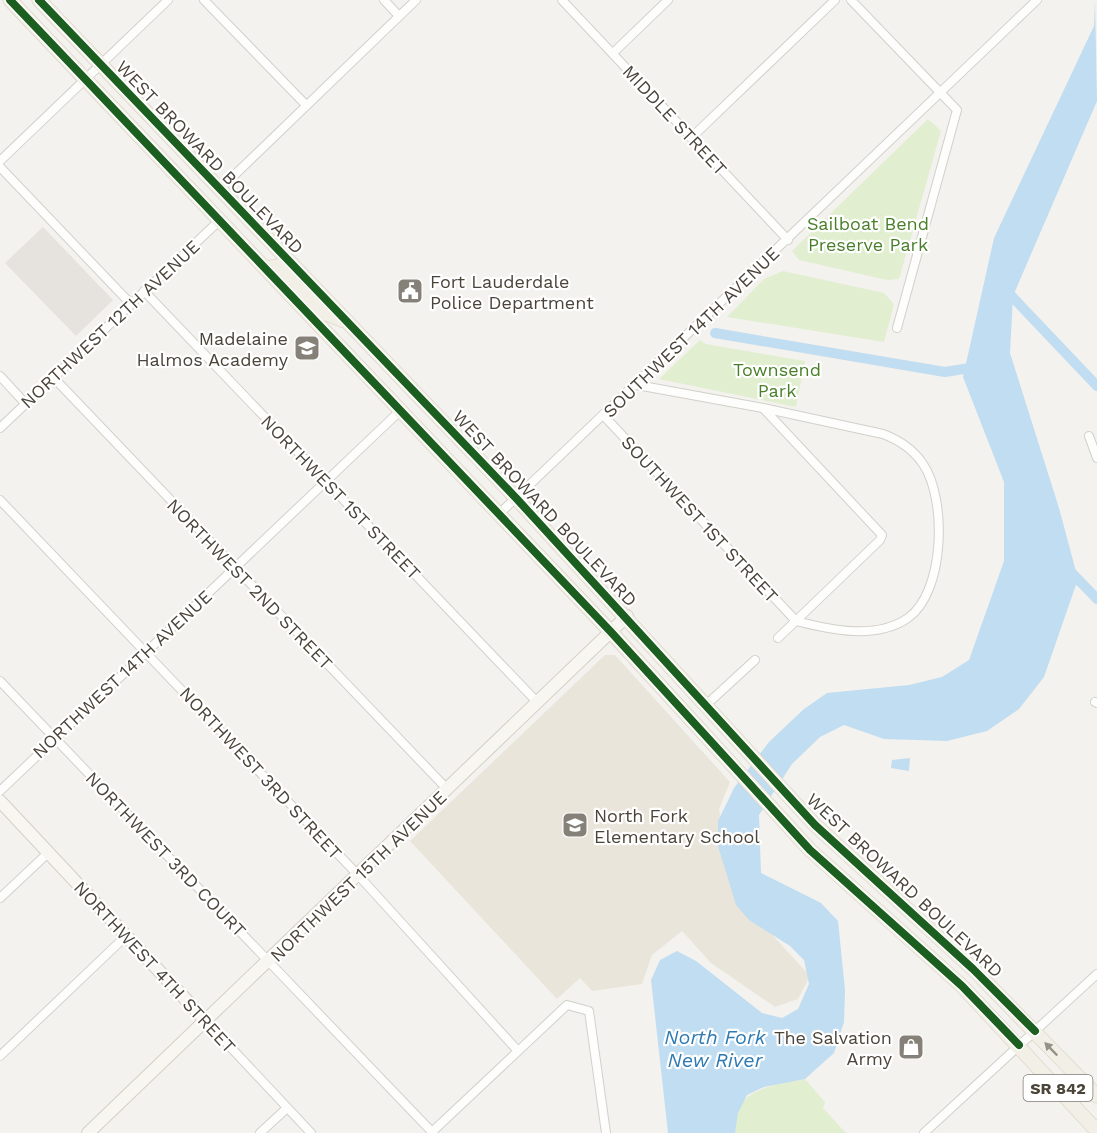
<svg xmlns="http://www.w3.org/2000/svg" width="1097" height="1133" font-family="'Work Sans',sans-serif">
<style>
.education{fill:#eae5da}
.green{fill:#e1eecf}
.parking{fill:#e6e3df}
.water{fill:#c0ddf1}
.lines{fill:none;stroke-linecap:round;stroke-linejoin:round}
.canal{stroke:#c0ddf1;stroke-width:10}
.street-casing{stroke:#d2d0cb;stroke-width:10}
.secondary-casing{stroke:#d3cfc5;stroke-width:14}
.primary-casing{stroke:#d6cebb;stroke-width:15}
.street{stroke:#fdfdfc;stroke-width:8}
.secondary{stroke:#f7f6f1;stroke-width:12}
.primary{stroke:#f2efe6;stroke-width:14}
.cycleway-casing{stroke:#fff;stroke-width:11}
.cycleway{stroke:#1b5e20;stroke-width:8}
.oneway{fill:#969187}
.labels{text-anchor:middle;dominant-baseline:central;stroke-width:4.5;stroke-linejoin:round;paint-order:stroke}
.shield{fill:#fff;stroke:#817c74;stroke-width:1.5}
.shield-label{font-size:16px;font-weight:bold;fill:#4b4439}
.street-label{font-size:18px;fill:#4b4439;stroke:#fff}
.park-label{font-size:18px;fill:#4a7f2a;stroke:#fff}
.poi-label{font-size:18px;fill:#4b4439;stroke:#fff;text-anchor:start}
.water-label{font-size:20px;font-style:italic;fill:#2e7ab2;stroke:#fff}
</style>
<rect width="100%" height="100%" fill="#f4f2ee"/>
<!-- education -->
<polygon class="education" points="605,655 615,655 730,782 719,809 729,863 755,916 810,976 798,999 775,1007 711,963 682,931 652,955 642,984 592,991 580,978 557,999 410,841"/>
<!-- green -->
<g class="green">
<polygon points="928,119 941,131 899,279 887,280 799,260 792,251"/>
<polygon points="783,271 884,293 894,304 884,342 727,317 764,279"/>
<polygon points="700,340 705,344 805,361 796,407 659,379"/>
<path d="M805,1079L825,1102L823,1108L846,1133H735C728,1089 775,1085 805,1079Z"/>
</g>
<!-- parking -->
<polygon class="parking" points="43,227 113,300 76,336 5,263"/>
<!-- water -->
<g class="water">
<polygon points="1095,0 1097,101 1013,296 1010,353 1059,508 1078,579 1044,677 1019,709 987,731 947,741 884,739 844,725 820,737 792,764 759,815 761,873 821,903 838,921 845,990 844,1022 834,1053 805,1079 764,1087 747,1095 738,1113 735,1133 668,1133 651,980 660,960 677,951 696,961 762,1013 782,1018 798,1009 809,984 804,960 790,946 749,920 736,905 718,846 718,821 734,788 769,742 804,709 827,693 909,685 942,677 969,660 1004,561 1004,482 963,377 994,238 1094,26"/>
<polygon points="910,758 909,771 891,768 892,760"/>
</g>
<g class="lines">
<!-- canal -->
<g class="canal">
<polyline points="1002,286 1097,386"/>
<polyline points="715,333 945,372 976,367"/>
<polyline points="1070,571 1097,599"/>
</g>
<!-- street casing -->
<g class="street-casing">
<g id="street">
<polyline points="204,0 306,105"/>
<polyline points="384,0 399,16"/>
<polyline points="562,0 788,240"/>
<polyline points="851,0 957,110 897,328"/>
<polyline points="613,53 668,0"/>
<polyline points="691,138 835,0"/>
<polyline points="0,161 168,0"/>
<polyline points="0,167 130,303"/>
<polyline points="220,189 416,0"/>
<polyline points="144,291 538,703"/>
<polyline points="0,376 25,403"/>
<polyline points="53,377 448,790"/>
<polyline points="763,408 882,535 880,540 778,638"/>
<path d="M604,416L796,621C831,630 876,640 908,618C945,592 947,499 923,464C913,449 899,440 883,434L763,408L637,385"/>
<polyline points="0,428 220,220"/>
<polyline points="1089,436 1097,458"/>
<polyline points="0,500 358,875 518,1051"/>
<polyline points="499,514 1037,0"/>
<polyline points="0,681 433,1133"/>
<polyline points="1095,702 1097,703"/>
<polyline points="706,705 755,660"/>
<polyline points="0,791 402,409"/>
<polyline points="0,898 48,853"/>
<polyline points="206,1021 311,1133"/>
<polyline points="0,1056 126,936"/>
<polyline points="432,1132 567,1005 589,1011 606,1133"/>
<polyline points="260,1133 287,1108"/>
<polyline points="924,1133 1097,974"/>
</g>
</g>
<!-- secondary casing -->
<g class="secondary-casing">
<g id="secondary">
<polyline points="0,801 206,1021"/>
<polyline points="88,1133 627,616"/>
</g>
</g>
<!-- primary casing -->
<g class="primary-casing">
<g id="primary">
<polyline points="10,0 611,632 810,850 962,986 1097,1131"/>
<polyline points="39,0 516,498 815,825 973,969 1097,1096"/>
<polyline points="267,268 280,266 323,312 342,320"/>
</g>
</g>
<!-- street -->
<use href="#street" class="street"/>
<!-- secondary -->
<use href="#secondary" class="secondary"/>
<!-- primary -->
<use href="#primary" class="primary"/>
<!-- cycleway casing -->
<g class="cycleway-casing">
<g id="cycleway">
<polyline points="10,0 611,632 810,850 962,986 1019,1045"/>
<polyline points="39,0 516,498 815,825 973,969 1035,1031"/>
</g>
</g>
<!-- cycleway -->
<use href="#cycleway" class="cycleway"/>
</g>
<!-- one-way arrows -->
<defs><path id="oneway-solid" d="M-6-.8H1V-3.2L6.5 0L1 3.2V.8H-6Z" transform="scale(1.5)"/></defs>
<use class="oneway" href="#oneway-solid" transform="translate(1051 1049) rotate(-134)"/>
<!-- icons -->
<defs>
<g id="civic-square" transform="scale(1.35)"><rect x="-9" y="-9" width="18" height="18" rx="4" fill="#868178" stroke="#fff"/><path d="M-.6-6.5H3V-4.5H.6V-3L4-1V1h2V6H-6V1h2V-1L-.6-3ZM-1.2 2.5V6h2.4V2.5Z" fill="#fff"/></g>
<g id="school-square" transform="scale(1.35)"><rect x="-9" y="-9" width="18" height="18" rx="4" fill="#868178" stroke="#fff"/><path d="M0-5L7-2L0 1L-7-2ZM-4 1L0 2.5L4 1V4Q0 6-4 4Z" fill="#fff"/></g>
<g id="shop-square" transform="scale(1.35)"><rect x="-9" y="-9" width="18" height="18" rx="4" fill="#868178" stroke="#fff"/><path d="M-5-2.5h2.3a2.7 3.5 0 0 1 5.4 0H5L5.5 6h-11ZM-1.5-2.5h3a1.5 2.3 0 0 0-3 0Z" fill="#fff"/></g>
</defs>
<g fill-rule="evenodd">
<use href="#civic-square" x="410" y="291"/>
<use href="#school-square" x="307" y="348"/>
<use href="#school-square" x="575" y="825"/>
<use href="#shop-square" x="911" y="1047"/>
</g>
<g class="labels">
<!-- shield labels -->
<rect class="shield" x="1023.5" y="1075" width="69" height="26" rx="4.5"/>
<g class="shield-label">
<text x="1058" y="1088">SR 842</text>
</g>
<!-- street labels -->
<g class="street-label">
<text transform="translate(675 120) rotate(47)">MIDDLE STREET</text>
<text transform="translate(210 157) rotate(46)">WEST BROWARD BOULEVARD</text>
<text transform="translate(110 324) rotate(-43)">NORTHWEST 12TH AVENUE</text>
<text transform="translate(691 332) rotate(-44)">SOUTHWEST 14TH AVENUE</text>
<text transform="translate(341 497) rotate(46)">NORTHWEST 1ST STREET</text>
<text transform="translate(545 508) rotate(47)">WEST BROWARD BOULEVARD</text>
<text transform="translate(700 519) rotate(47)">SOUTHWEST 1ST STREET</text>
<text transform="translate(250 584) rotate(46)">NORTHWEST 2ND STREET</text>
<text transform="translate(122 674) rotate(-43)">NORTHWEST 14TH AVENUE</text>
<text transform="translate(261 773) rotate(47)">NORTHWEST 3RD STREET</text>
<text transform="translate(166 854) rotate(46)">NORTHWEST 3RD COURT</text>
<text transform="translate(358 876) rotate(-44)">NORTHWEST 15TH AVENUE</text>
<text transform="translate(905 885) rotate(43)">WEST BROWARD BOULEVARD</text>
<text transform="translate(155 967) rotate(47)">NORTHWEST 4TH STREET</text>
</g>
<!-- park labels -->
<g class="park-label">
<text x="868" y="223">Sailboat Bend<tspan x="868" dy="21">Preserve Park</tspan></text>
<text x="777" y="369">Townsend<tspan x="777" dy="21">Park</tspan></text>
</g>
<!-- poi labels -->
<g class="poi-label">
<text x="430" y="281">Fort Lauderdale<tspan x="430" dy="21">Police Department</tspan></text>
<text x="288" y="338" text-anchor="end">Madelaine<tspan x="288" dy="21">Halmos Academy</tspan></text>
<text x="594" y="815">North Fork<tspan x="594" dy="21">Elementary School</tspan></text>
<text x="892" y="1037" text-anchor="end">The Salvation<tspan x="892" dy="21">Army</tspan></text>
</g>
<!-- water labels -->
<g class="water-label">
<text x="715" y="1037">North Fork<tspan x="715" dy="23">New River</tspan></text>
</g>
</g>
</svg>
